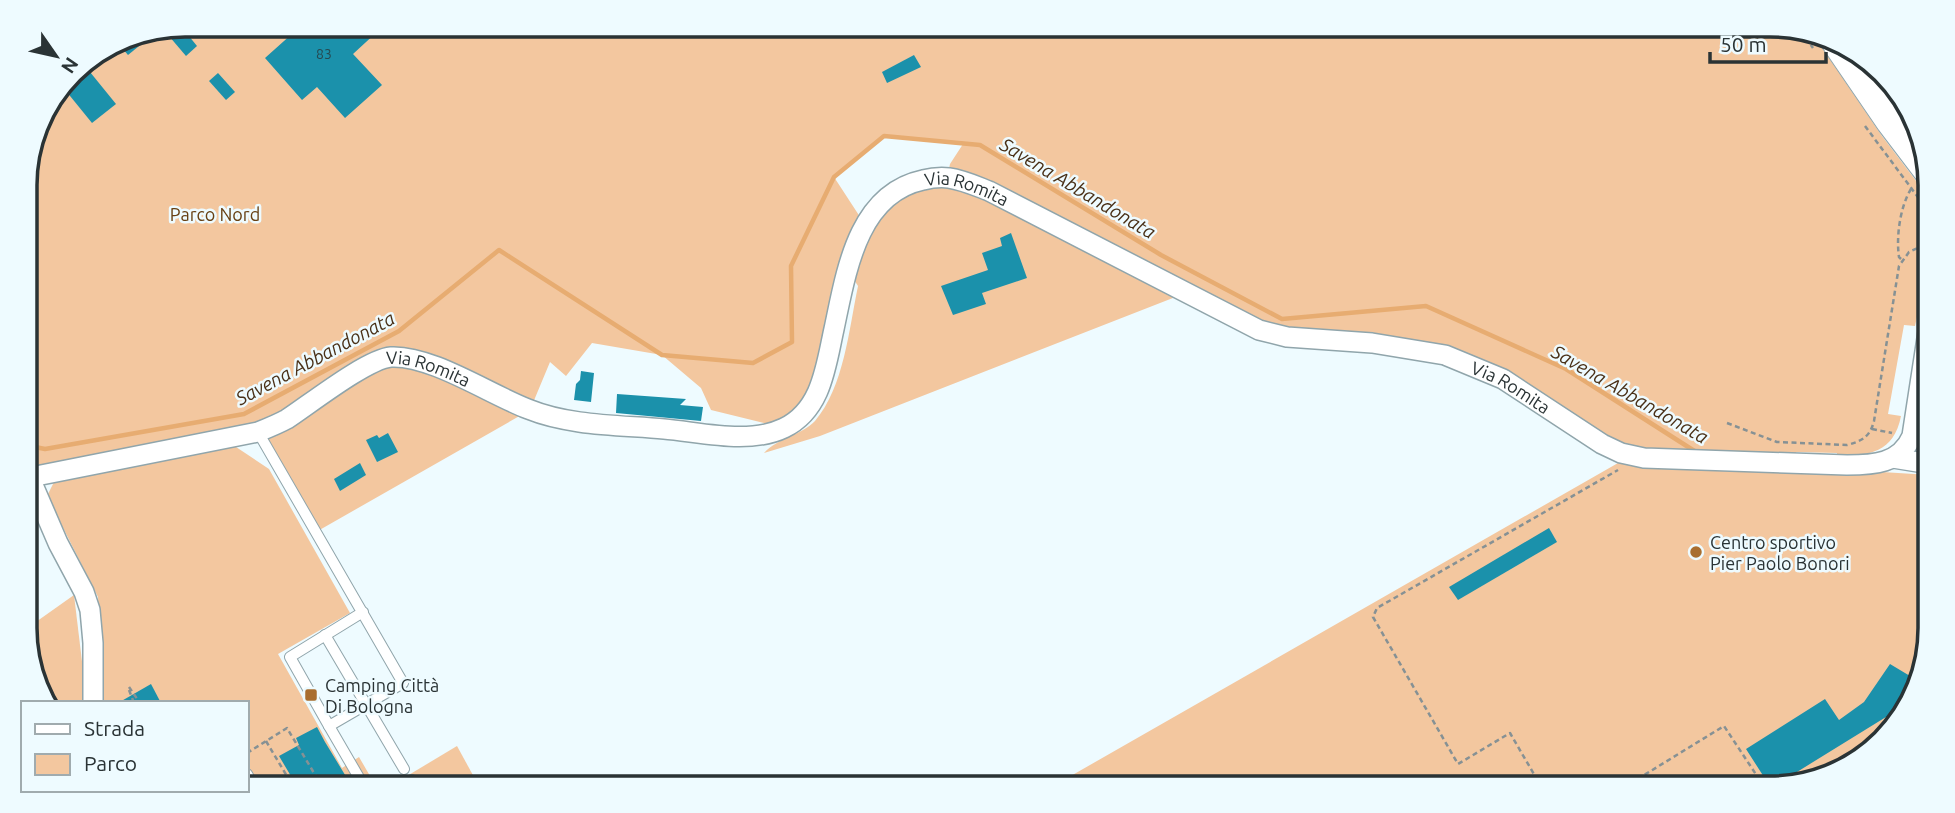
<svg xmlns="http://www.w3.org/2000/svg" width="1955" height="813" font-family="Ubuntu,sans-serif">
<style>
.green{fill:#f3c79f;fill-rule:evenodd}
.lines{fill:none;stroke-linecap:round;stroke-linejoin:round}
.stream{stroke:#e7ac71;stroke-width:4.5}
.building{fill:#1b91ab}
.service-casing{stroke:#90a5ab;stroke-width:12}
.minor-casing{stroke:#90a5ab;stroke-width:22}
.primary-casing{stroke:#90a5ab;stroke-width:32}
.path{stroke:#869194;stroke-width:2.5;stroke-dasharray:5 3.5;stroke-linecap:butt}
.service{stroke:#fff;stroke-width:10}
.minor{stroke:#fff;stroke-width:19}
.primary{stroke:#fff;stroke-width:30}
.poi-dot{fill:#a96e2f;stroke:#eefbff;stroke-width:2.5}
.labels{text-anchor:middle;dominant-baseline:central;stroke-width:5;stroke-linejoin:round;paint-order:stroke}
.number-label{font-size:14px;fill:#264a52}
.street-label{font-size:18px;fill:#2a3335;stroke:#eefbff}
.park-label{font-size:18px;fill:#674013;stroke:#eefbff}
.poi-label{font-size:18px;fill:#2a3335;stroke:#eefbff;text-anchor:start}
.water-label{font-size:19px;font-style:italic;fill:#493017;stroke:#eefbff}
.rim{fill:none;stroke:#2a3335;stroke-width:3.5}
</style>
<rect width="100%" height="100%" fill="#eefbff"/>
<!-- green -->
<g class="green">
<path d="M185,25H1770L1812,33L1882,136L1929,198V293L1919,308L1915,326L1904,325L1888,414L1901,416C1894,453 1869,455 1837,457V453L1796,452V457L1708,461L1930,475V629L1918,689L1868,756L1780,788H1076L1069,777L1625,459L1474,365L1309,340L1178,296L820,436L764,453C778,438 803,434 815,421C844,387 849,329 858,286L849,272L823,381L784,428L711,410L701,388L662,355L592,343L566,376L550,362L530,410L316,532L258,432L26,478L25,174L41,113L79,65L124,37ZM884,136L963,144L950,164L947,178L876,208L864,223L834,177Z"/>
<polygon points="230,443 269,469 350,613 278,654 342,768 359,757 377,788 247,788 247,703 102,703 98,597 47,496 55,480"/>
<polygon points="74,595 87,703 48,703 26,650 26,629"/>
<polygon points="457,746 480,788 387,788"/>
</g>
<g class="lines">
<!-- stream -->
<polyline class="stream" points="25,445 45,449 244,414 399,331 499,250 662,355 753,363 792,342 791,266 834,177 884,136 980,145 1161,255 1282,319 1426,306 1566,369 1696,452"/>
</g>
<!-- building -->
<g class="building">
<polygon points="303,24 372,24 378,31 353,54 382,85 345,118 317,87 302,100 265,58"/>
<polygon points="180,25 197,46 186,56 163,29"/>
<polygon points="160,29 128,55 116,41 124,37"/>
<polygon points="914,55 921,67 887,83 882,72"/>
<polygon points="90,72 116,104 92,123 66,91"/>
<polygon points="218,73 235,92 226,100 209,81"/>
<polygon points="1011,233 1027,278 982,293 986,304 953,315 941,286 988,270 982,253 1002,246 1000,238"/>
<polygon points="581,371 594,373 591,402 574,400 576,384 580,380"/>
<polygon points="617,394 686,399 680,405 703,407 701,421 616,413"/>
<polygon points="388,433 398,452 377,462 366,440 377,435 379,438"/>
<polygon points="360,463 366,475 340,491 334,479"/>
<polygon points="1549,528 1557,542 1458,600 1449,587"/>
<polygon points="1890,664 1920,682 1918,689 1897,717 1895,716 1892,721 1886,717 1771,788 1746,749 1825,699 1839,720 1864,702"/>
<polygon points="151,684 161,703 118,703"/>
<polygon points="317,727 325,742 353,788 298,788 279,756 299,745 296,738"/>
</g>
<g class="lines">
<!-- service casing -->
<g class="service-casing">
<g id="service">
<polyline points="258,432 403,683 329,726 290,657 363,612"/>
<polyline points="325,635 404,769"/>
<polyline points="329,726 365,788"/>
<polyline points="247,774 255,788"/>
<polyline points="398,788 412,780 417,788"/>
</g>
</g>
<!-- minor casing -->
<g class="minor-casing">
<g id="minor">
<polyline points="1893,458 1930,464"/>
<path id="s1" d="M26,478L258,432C268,428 278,424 287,419C310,404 367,359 391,357C431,355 489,394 528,409C570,426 619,425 664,429C700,432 749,445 784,428C822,410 826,365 834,329C846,273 857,194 923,180C931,178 940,177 949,178C963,180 976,186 989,191L1259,330L1287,337L1372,343L1445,355L1503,379L1602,444L1621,453L1644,458L1847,465C1873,465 1900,464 1912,436L1930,319"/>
<polyline points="30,478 58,543 84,592 90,610 93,643 93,703"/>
</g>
</g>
<!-- primary casing -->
<g class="primary-casing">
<polyline id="primary" points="1835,39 1891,121 1929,171"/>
</g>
<!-- path -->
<g class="path">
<polyline points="1801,31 1813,48"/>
<polyline points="1865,126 1929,212"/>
<path d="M1901,259L1899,257C1896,237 1900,207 1911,189"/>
<path d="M1727,423L1777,442L1847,445C1862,441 1870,437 1874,421L1899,266L1909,252L1929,243"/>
<polyline points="1872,429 1892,433"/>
<polyline points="129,687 140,703"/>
<polyline points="129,690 134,703"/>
<polyline points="266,741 294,788"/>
<polyline points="247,753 287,728 323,788"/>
<polyline points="1542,788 1510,733 1458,764 1373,617 1377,608 1618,470"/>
<polyline points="1623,788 1724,726 1765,788"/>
</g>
<!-- service -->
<use href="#service" class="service"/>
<!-- minor -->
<use href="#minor" class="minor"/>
<!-- primary -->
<use href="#primary" class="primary"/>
</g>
<!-- markers -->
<g class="poi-dot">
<circle cx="1696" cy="552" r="7"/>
<rect x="304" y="688" width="14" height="14" rx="3.5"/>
</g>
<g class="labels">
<!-- number labels -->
<g class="number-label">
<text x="324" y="54">83</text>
</g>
<!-- street labels -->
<g class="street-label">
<text stroke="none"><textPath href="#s1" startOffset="1143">Via Romita</textPath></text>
<text stroke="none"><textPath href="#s1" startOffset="429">Via Romita</textPath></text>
<text stroke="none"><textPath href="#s1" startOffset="1731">Via Romita</textPath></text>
</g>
<!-- park labels -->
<g class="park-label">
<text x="215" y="214">Parco Nord</text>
</g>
<!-- poi labels -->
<g class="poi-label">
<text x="1710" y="542">Centro sportivo<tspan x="1710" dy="21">Pier Paolo Bonori</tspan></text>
<text x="325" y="685">Camping Città<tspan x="325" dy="21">Di Bologna</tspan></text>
</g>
<!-- water labels -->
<g class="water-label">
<text transform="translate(1078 188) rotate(31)">Savena Abbandonata</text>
<text transform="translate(315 358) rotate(-28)">Savena Abbandonata</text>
<text transform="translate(1630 394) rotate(30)">Savena Abbandonata</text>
</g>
</g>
<!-- crop -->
<path d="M0 0H1955V813H0ZM185 37H1770A148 148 0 0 1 1918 185V628A148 148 0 0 1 1770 776H185A148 148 0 0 1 37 628V185A148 148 0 0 1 185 37Z" fill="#eefbff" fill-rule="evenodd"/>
<path class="rim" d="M185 37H1770A148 148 0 0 1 1918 185V628A148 148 0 0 1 1770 776H185A148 148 0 0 1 37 628V185A148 148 0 0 1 185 37Z"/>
<!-- legend -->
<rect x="21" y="701" width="228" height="91" fill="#eefbff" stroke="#a0abae" stroke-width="2"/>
<rect x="35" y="724" width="35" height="10" fill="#ffffff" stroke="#a0abae" stroke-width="2"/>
<text x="84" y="736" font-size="21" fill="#2a3335">Strada</text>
<rect x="35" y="754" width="35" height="21" fill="#f3c79f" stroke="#a0abae" stroke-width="2"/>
<text x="84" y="771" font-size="21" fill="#2a3335">Parco</text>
<!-- north arrow -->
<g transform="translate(56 56) rotate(124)" stroke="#eefbff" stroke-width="5" paint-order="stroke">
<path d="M0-5L12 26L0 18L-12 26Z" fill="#2a3335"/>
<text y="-10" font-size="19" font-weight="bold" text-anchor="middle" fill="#2a3335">N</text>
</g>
<!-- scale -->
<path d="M1710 52v10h116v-10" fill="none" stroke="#2a3335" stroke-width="3.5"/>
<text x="1720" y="52" font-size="21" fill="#2a3335" stroke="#eefbff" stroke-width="5" paint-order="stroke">50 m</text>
</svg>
